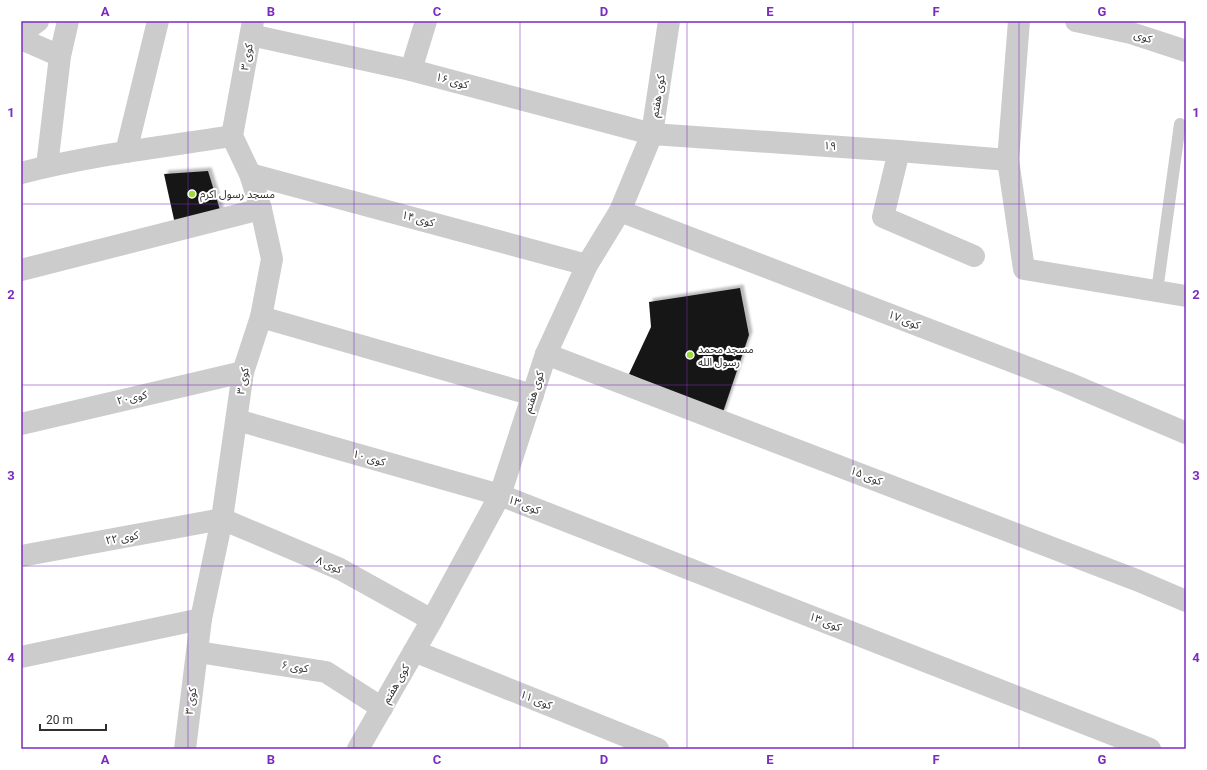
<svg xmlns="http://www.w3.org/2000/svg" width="1207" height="770" font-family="Roboto,'Noto Sans Arabic',sans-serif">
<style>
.building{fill:#161616;filter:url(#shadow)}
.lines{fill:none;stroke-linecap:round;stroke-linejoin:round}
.lane{stroke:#ccc;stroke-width:12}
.street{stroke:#ccc;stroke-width:22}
.grid{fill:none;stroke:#7b2cbf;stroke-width:1;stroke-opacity:0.55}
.poi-dot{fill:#9fd83f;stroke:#fff;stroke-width:1.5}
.labels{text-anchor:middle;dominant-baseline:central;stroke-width:4;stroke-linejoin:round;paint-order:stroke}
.street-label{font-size:11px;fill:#2f2f2f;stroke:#fff}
.poi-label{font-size:11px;fill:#2f2f2f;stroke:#fff;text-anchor:start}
.neatline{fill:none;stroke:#7b2cbf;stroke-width:1.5}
.grid-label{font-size:13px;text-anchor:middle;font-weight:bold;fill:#7b2cbf}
</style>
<defs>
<filter id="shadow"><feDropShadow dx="3.5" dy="-3.5" stdDeviation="1" flood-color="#0004"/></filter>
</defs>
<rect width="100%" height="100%" fill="#fff"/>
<!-- building -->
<g class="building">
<polygon points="208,171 221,213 175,224 164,174"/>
<polygon points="740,288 749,335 722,415 629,374 651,327 649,302"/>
</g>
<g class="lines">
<!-- lane -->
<polyline class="lane" points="1157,291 1180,124"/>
<!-- street -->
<g class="street">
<polyline points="1019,21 1008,160 1024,269 1186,296"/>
<polyline points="1076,21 1131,33 1186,51"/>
<polyline points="21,34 38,21"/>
<polyline points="251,35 411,70 652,134 899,151 1008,160"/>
<polyline points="21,39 60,56"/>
<polyline points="411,70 426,21"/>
<polyline points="899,151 883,217 974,256"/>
<polyline points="126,152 158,21"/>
<polyline points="47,166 60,56 68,21"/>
<path d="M21,173C90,155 162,147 232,136"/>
<polyline points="250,174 587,265"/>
<polyline points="620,211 1068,383 1186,433"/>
<polyline points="21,270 261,209"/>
<polyline points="261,317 533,395"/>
<polyline points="546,354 1139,581 1186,601"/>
<polyline points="237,420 500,495 1150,749"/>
<polyline points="21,424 243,372"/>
<polyline points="222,519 340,569 432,620"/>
<polyline points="21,556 222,519"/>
<polyline points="414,651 658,749"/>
<polyline points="198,652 326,672 382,708"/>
<polyline points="21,657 201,619"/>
<polyline points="185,749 201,619 222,519 243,372 261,317 272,259 261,209 250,174 232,136 253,21"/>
<polyline points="358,749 432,620 500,495 546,354 587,265 620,211 652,134 669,21"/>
</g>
</g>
<!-- grid -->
<path class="grid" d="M188,21V749M354,21V749M520,21V749M687,21V749M853,21V749M1019,21V749M21,204H1186M21,385H1186M21,566H1186"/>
<!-- markers -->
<g class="poi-dot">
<circle cx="192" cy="194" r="4"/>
<circle cx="690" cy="355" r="4"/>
</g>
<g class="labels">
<!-- street labels -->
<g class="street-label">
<text transform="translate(1143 37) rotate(18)">کوی</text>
<text transform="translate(247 57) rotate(-80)">کوی ۳</text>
<text transform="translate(452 81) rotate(15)">کوی ۱۶</text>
<text transform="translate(658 96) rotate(-81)">کوی هفتم</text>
<text transform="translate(830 146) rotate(4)">۱۹</text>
<text transform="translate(418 219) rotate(15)">کوی ۱۴</text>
<text transform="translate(904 320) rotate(21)">کوی ۱۷</text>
<text transform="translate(243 381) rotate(-80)">کوی ۳</text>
<text transform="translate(534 392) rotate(-72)">کوی هفتم</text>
<text transform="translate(132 398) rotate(-13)">کوی۲۰</text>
<text transform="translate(369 458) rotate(16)">کوی ۱۰</text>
<text transform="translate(866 476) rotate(21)">کوی ۱۵</text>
<text transform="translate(524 505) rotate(21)">کوی ۱۳</text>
<text transform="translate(122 538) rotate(-10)">کوی ۲۲</text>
<text transform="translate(329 565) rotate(24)">کوی ۸</text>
<text transform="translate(825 622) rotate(21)">کوی ۱۳</text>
<text transform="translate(295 667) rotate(9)">کوی ۶</text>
<text transform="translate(396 684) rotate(-60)">کوی هفتم</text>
<text transform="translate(536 700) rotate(22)">کوی ۱۱</text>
<text transform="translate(191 701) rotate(-82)">کوی ۳</text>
</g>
<!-- poi labels -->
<g class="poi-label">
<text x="200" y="194">مسجد رسول اکرم</text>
<text x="698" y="349">مسجد محمد<tspan x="698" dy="13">رسول الله</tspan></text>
</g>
</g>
<!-- border -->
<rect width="1207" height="770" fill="none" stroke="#ffffff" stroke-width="44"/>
<!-- scale -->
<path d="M40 724v6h66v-6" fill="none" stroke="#2f2f2f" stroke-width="2"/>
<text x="46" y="724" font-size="12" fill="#2f2f2f" stroke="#ffffff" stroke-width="3" paint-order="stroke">20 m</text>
<rect x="22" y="22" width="1163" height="726" class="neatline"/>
<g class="grid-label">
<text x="105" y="16">A</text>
<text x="271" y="16">B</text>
<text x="437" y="16">C</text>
<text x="604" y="16">D</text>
<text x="770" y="16">E</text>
<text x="936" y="16">F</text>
<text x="1102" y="16">G</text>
<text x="11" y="117">1</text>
<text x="1196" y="117">1</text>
<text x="11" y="299">2</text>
<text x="1196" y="299">2</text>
<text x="11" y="480">3</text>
<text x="1196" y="480">3</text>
<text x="11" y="662">4</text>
<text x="1196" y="662">4</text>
<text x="105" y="764">A</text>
<text x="271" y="764">B</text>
<text x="437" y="764">C</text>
<text x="604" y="764">D</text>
<text x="770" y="764">E</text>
<text x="936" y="764">F</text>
<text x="1102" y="764">G</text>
</g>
</svg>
